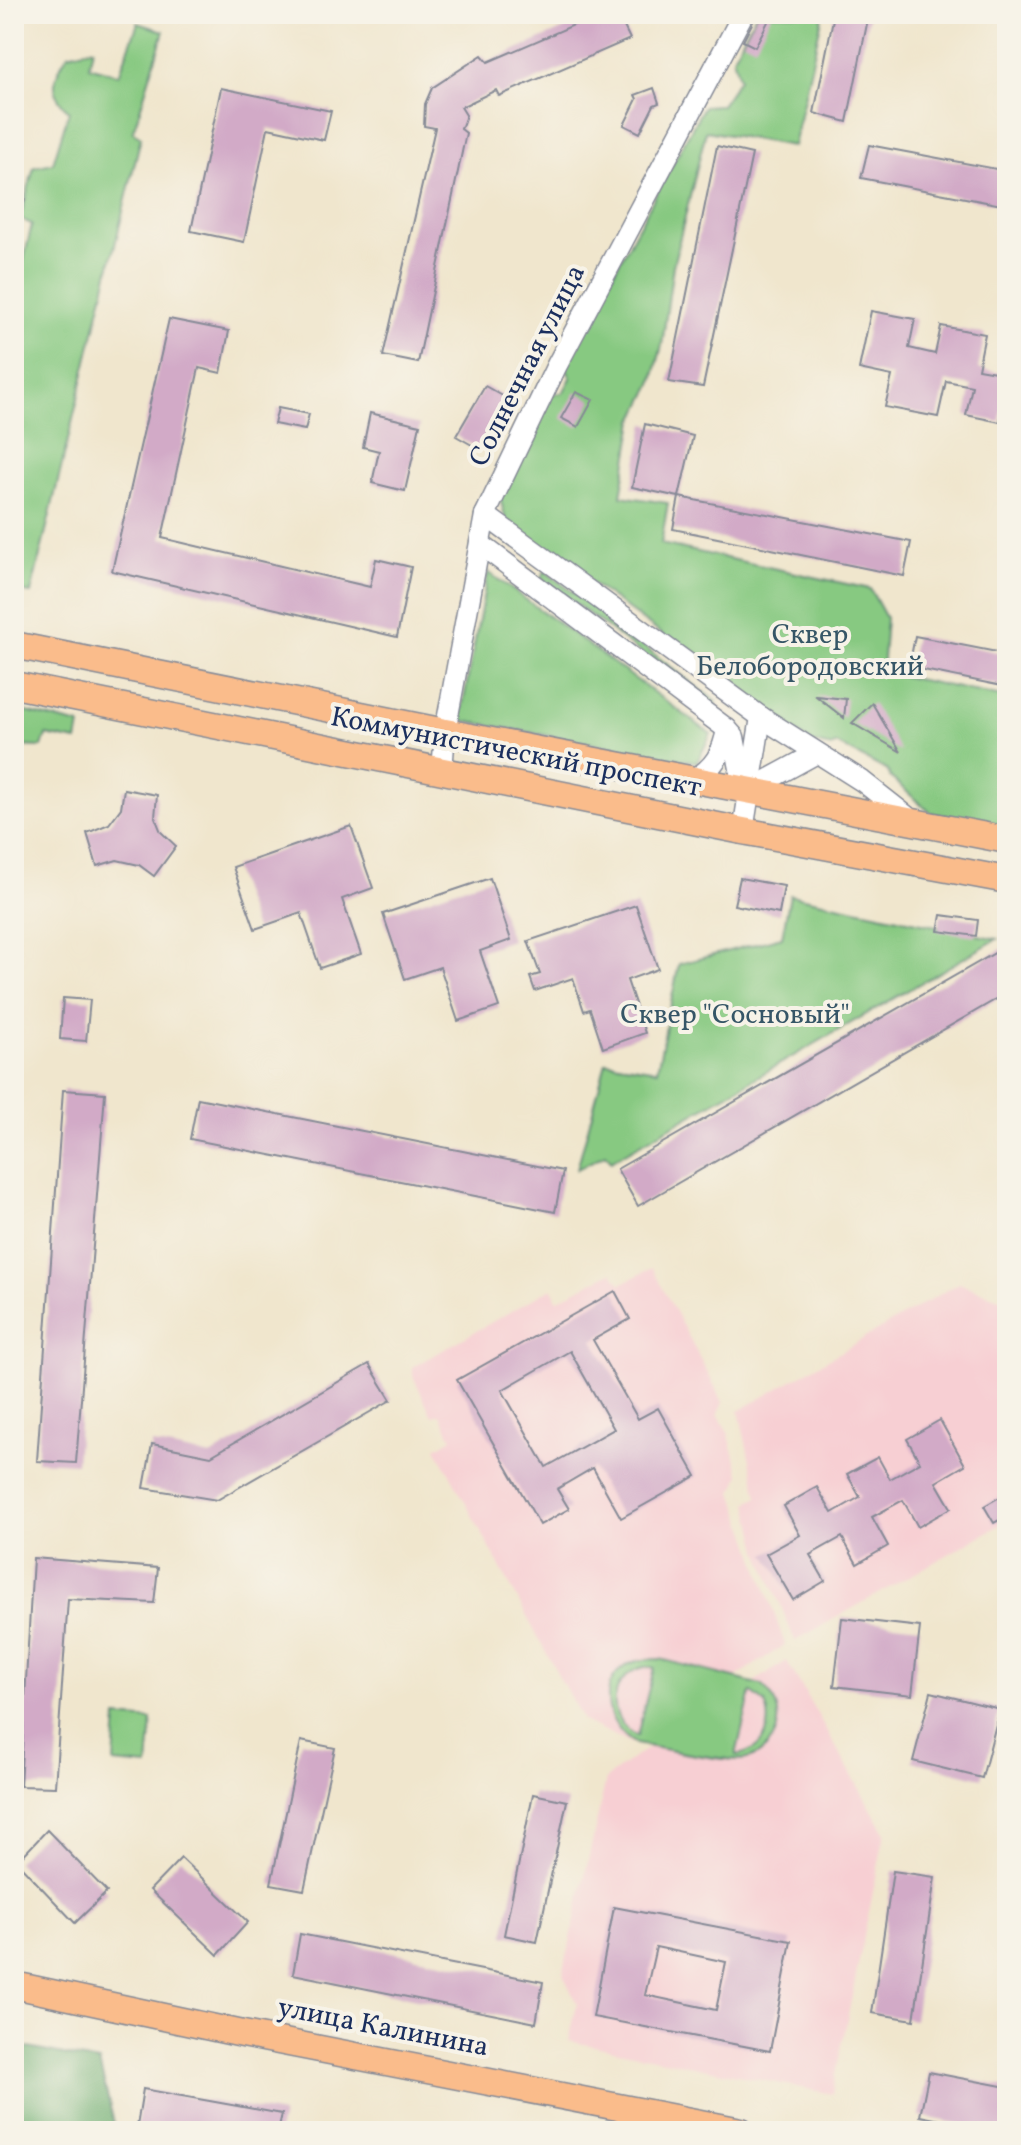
<svg xmlns="http://www.w3.org/2000/svg" width="1021" height="2145" font-family="Vollkorn,serif">
<style>
.built{fill:#f7cfd3}
.green{fill:#87c981;stroke:#517c70;stroke-width:2;fill-rule:evenodd}
.forest{fill:#6dad6f;stroke:#446e66;stroke-width:2}
.building{fill:#d2aac7;fill-rule:evenodd}
.lines{fill:none;stroke-linecap:round;stroke-linejoin:round}
.minor-casing{stroke:#868a96;stroke-width:23}
.major-casing{stroke:#868a96;stroke-width:29}
.minor{stroke:#fff;stroke-width:20}
.major{stroke:#fabc8b;stroke-width:26}
.labels{text-anchor:middle;dominant-baseline:central;stroke-width:8;stroke-linejoin:round;paint-order:stroke}
.street-label{font-size:28px;fill:#1b2f5e;stroke:#f7f3e8}
.park-label{font-size:28px;fill:#365667;stroke:#f7f3e8}
</style>
<rect width="100%" height="100%" fill="#f7f3e8"/>
<filter id="ink" filterUnits="userSpaceOnUse"><feTurbulence type="fractalNoise" baseFrequency=".0125" numOctaves="2"/><feDisplacementMap in="SourceGraphic" scale="16" xChannelSelector="R" yChannelSelector="G"/><feConvolveMatrix kernelMatrix="1 2 1 2 8 2 1 2 1" color-interpolation-filters="sRGB"/></filter>
<filter id="wash" filterUnits="userSpaceOnUse"><feTurbulence type="fractalNoise" baseFrequency=".006" numOctaves="4" result="noise"/><feDisplacementMap in="SourceGraphic" scale="32" xChannelSelector="R" yChannelSelector="G"/><feGaussianBlur stdDeviation="1.8" result="paint"/><feColorMatrix in="noise" values="0 0 0 0 0 0 0 0 0 0 0 0 0 0 0 0 0 1.4 0 .05"/><feComposite in="paint" operator="in"/></filter>
<g filter="url(#wash)">
<rect width="100%" height="100%" fill="#f0e6cd"/>
<!-- built -->
<g class="built">
<polygon points="652,1268 723,1402 718,1415 728,1432 740,1475 733,1492 785,1645 633,1744 583,1721 436,1448 452,1438 440,1414 432,1416 413,1376 413,1367 552,1288 557,1300 612,1272 621,1284"/>
<polygon points="959,1283 1007,1301 1007,1521 795,1641 760,1554 748,1503 758,1497 739,1411"/>
<polygon points="787,1661 885,1833 832,2094 569,2041 577,2004 563,1974 606,1779 636,1756"/>
</g>
<!-- green -->
<g class="green">
<polygon points="756,14 823,14 793,146 706,131 673,266 662,345 652,384 634,420 621,496 668,503 661,544 870,589 886,618 882,672 1007,698 1007,826 931,813 890,777 888,771 837,744 831,747 810,742 506,521 500,498 551,394 563,393 571,378 564,364 704,106 721,105 739,79 733,57"/>
<path d="M138,23L164,31L133,132L141,137L31,593L14,590V303L32,224L20,219L34,167L53,163L69,111C47,93 54,75 68,54L93,48L89,66L119,75Z"/>
<polygon points="545,571 717,702 714,708 541,578"/>
<polygon points="488,572 711,734 697,762 460,720"/>
<polygon points="14,709 80,725 77,741 46,735 42,747 14,746"/>
<polygon points="790,895 997,939 611,1161 606,1154 577,1169 606,1062 657,1070 679,964 782,937"/>
<path d="M660,1659L761,1685C773,1695 780,1708 778,1724C776,1740 763,1755 747,1759C728,1763 659,1748 636,1744C604,1727 594,1676 634,1662C642,1659 651,1659 660,1659ZM644,1667L654,1668L637,1736C604,1719 609,1676 644,1667ZM751,1692L765,1703C775,1728 763,1751 736,1755Z"/>
<polygon points="117,1717 152,1720 148,1766 114,1763"/>
</g>
<!-- forest -->
<polygon class="forest" points="14,2045 99,2062 116,2131 14,2131"/>
<g id="blocks">
<!-- building -->
<g class="building">
<polygon points="599,14 618,14 630,39 499,96 496,90 461,107 466,115 461,129 466,133 418,363 383,356 435,128 424,126 425,104 432,88 482,55 488,62"/>
<polygon points="757,14 772,14 755,47 743,41"/>
<polygon points="834,14 869,14 847,122 814,113"/>
<polygon points="221,88 331,111 324,140 268,128 244,242 191,231"/>
<polygon points="654,88 659,103 654,105 640,133 624,125 637,99 635,95"/>
<polygon points="869,145 1007,171 1007,206 861,178"/>
<polygon points="717,146 752,154 703,387 669,382"/>
<polygon points="871,311 915,319 909,348 935,354 941,326 985,334 978,369 1007,374 1000,422 966,415 972,386 946,381 938,417 885,407 892,376 859,369"/>
<polygon points="169,319 229,331 221,373 199,368 162,538 370,587 376,559 411,567 397,637 112,571"/>
<polygon points="485,386 508,399 479,449 456,436"/>
<polygon points="576,392 593,400 578,427 561,418"/>
<polygon points="278,408 309,414 305,430 274,424"/>
<polygon points="370,413 420,425 405,491 372,483 379,451 363,447"/>
<polygon points="645,424 693,436 679,497 632,487"/>
<polygon points="679,497 911,542 904,576 673,529"/>
<polygon points="915,636 1007,654 1007,687 909,667"/>
<polygon points="816,696 846,699 844,718"/>
<polygon points="872,703 901,752 852,723"/>
<polygon points="124,789 157,795 155,817 161,832 176,846 154,876 139,865 117,860 97,866 87,833 109,824 121,808"/>
<polygon points="351,826 373,888 342,899 361,954 320,968 301,913 255,929 233,867"/>
<polygon points="490,878 511,940 480,951 499,1007 458,1021 440,967 405,979 383,914"/>
<polygon points="740,878 784,886 779,914 734,905"/>
<polygon points="636,905 658,969 627,980 645,1033 603,1048 590,1009 584,1011 573,978 535,991 530,977 540,974 528,941"/>
<polygon points="941,915 978,920 976,936 938,931"/>
<polygon points="1007,946 1007,993 638,1206 617,1169"/>
<polygon points="63,998 90,1000 86,1041 60,1039"/>
<polygon points="63,1090 105,1093 76,1463 37,1461"/>
<polygon points="198,1098 563,1171 555,1212 190,1139"/>
<path d="M615,1291L630,1319L593,1340L638,1419L658,1408L696,1476L621,1518L593,1468L557,1489L569,1509L540,1525L457,1380ZM570,1351L614,1429L546,1467L502,1390Z"/>
<polygon points="369,1364 391,1400 217,1500 144,1488 152,1444 211,1456"/>
<polygon points="940,1420 965,1465 936,1482 951,1508 918,1527 903,1500 872,1517 888,1546 857,1564 842,1537 810,1555 825,1581 793,1600 766,1554 800,1535 784,1506 817,1487 832,1513 860,1497 847,1474 878,1457 890,1479 920,1462 907,1439"/>
<polygon points="1007,1493 1007,1516 994,1523 984,1506"/>
<polygon points="33,1558 158,1568 154,1603 68,1599 55,1787 20,1786"/>
<polygon points="842,1618 920,1627 912,1695 834,1686"/>
<polygon points="931,1692 1000,1709 982,1778 913,1761"/>
<polygon points="301,1741 335,1748 304,1890 271,1884"/>
<polygon points="533,1794 567,1801 537,1942 504,1935"/>
<polygon points="47,1830 107,1892 75,1923 17,1862"/>
<polygon points="181,1858 248,1922 218,1955 150,1890"/>
<polygon points="893,1871 935,1877 914,2020 872,2013"/>
<path d="M614,1907L791,1941L770,2051L593,2017ZM656,1947L726,1962L716,2010L645,1995Z"/>
<polygon points="300,1934 543,1982 536,2023 293,1974"/>
<polygon points="929,2072 1007,2087 1007,2131 995,2131 920,2116"/>
<polygon points="143,2089 282,2114 278,2131 164,2131 137,2126"/>
</g>
</g>
</g>
<g filter="url(#ink)">
<use href="#blocks" fill-opacity="0" stroke="#868a96" stroke-width="2"/>
<g class="lines">
<!-- minor casing -->
<g class="minor-casing">
<g id="minor">
<polyline points="14,191 14,200"/>
<polyline points="485,515 761,717 862,781 913,821"/>
<polyline points="480,544 727,729 734,737 741,774 751,789"/>
<polyline points="442,771 445,732 485,515 557,365 743,14"/>
<path d="M693,780C714,768 723,753 727,729"/>
<polyline points="751,789 817,753"/>
<polyline points="743,831 761,717"/>
</g>
</g>
<!-- major casing -->
<g class="major-casing">
<g id="major">
<polyline points="14,645 445,732 1007,840"/>
<polyline points="14,685 743,831 1007,880"/>
<polyline points="14,1985 243,2034 741,2131"/>
</g>
</g>
<!-- minor -->
<use href="#minor" class="minor"/>
<!-- major -->
<use href="#major" class="major"/>
</g>
</g>
<g class="labels">
<!-- street labels -->
<g class="street-label">
<text transform="translate(528 366) rotate(-63)">Солнечная улица</text>
<text transform="translate(516 753) rotate(11)">Коммунистический проспект</text>
<text transform="translate(383 2028) rotate(11)">улица Калинина</text>
</g>
<!-- park labels -->
<g class="park-label">
<text x="810" y="635">Сквер<tspan x="810" dy="32">Белобородовский</tspan></text>
<text x="735" y="1015">Сквер "Сосновый"</text>
</g>
</g>
<!-- margin -->
<rect width="1021" height="2145" fill="none" stroke="#f7f3e8" stroke-width="48"/>
</svg>
